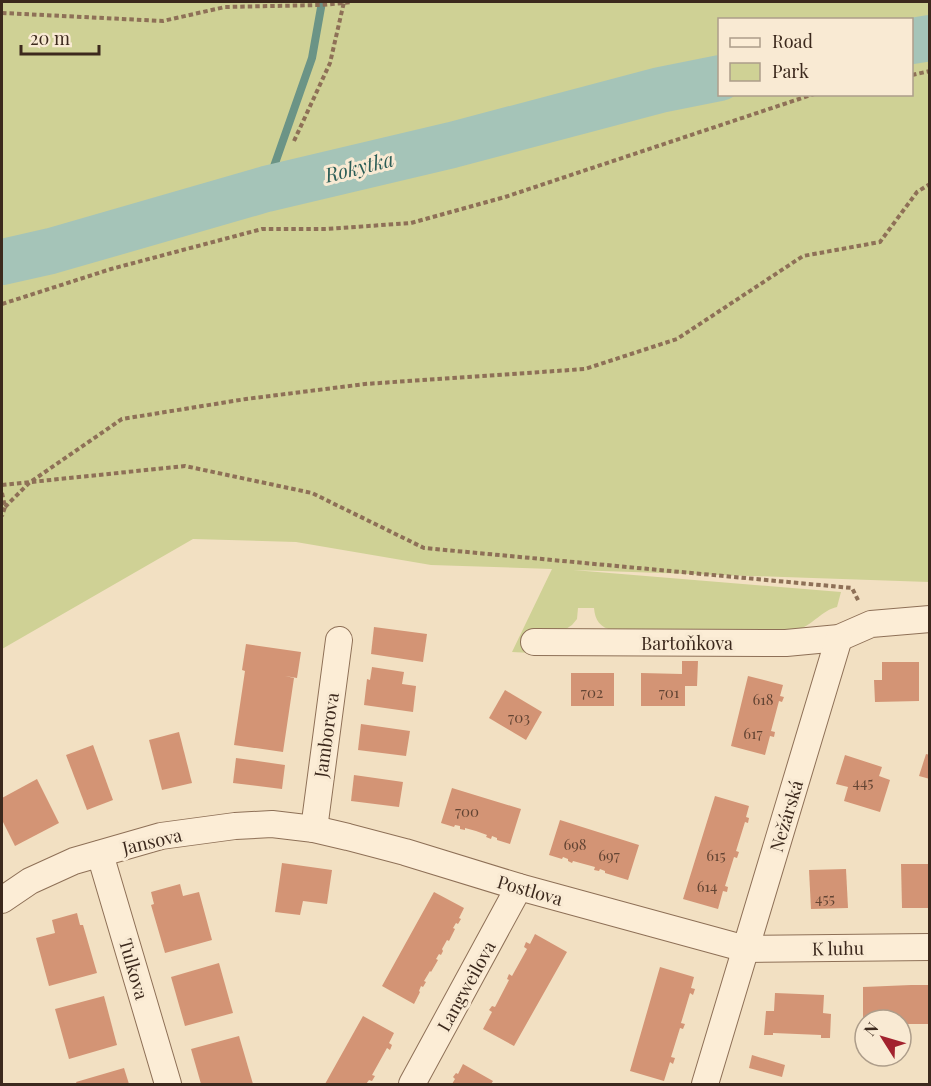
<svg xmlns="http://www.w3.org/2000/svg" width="931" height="1086" font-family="'Playfair Display',serif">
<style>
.green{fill:#cfd195;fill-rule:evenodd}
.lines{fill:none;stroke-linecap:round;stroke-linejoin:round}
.stream{stroke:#6b9486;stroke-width:8}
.river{stroke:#a5c4b8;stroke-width:46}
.building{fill:#d39475}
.minor-casing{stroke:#8e7057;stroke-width:28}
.path{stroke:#8e7057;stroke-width:4;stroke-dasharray:4.5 3;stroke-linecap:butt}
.minor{stroke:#fcedd6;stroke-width:26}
.labels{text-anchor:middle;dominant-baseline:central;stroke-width:6;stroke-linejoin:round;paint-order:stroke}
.number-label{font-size:15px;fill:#624433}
.street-label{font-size:18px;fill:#3c291d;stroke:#f9ead3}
.water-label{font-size:20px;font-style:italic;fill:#2b5d56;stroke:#f9ead3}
</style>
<rect width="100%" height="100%" fill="#f2e0c2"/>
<!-- green -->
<path class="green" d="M2,2H929V582L573,570L841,592L837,607C822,610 813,625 799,629C794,630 789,630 784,630H613C600,628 595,620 594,608H578L577,619L572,625L566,629L559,631L532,653L512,652L552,569L431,565L296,542L193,539L2,649ZM720,20H912V94H720Z"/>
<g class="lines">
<!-- stream -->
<polyline class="stream" points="266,189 312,58 322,2"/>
<!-- river -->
<g class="river">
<polyline points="912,41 930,38"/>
<polyline points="2,262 51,251 266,189 452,145 660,90 720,78"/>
</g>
</g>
<!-- building -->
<g class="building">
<polygon points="374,627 427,634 423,662 371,654"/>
<polygon points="246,644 301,652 297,678 285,676 294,678 283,752 234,745 245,671 242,670"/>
<polygon points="682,661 698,661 697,686 685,686 685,706 641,706 641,673 682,674"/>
<polygon points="882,662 919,662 919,701 875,702 874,680 882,680"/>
<polygon points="372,667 404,672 402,684 416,686 413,712 364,705 367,679 370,680"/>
<rect x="571" y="673" width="43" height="33"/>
<polygon points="748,676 783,685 780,696 784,697 782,702 779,701 771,731 775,732 774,737 770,736 765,755 731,746"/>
<polygon points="505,690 542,712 526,740 489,718"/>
<polygon points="361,724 410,731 406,756 358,750"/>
<polygon points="179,732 192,783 162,790 149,740"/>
<polygon points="93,745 113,800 87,810 66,755"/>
<polygon points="926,754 930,755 930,779 919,776"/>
<polygon points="845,755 882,767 879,776 890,780 880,812 844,801 848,787 836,784"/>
<polygon points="236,758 285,765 282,789 233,783"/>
<polygon points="354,775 403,782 399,807 351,801"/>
<polygon points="37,779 59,823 15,846 2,820 2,798"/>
<polygon points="452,788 521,809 510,844 497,840 497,838 492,836 491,839 486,837 487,835 476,831 465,828 465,830 460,829 460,826 455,825 454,827 441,823"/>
<polygon points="715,796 749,806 746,817 749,818 748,823 745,822 736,851 739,852 737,858 734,857 725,886 728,887 727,892 723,891 718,909 683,899"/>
<polygon points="560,820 639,845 628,880 605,873 605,871 600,869 599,871 594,870 595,867 573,861 572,863 568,861 568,859 563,857 562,859 549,855"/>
<polygon points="282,863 332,870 327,904 303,901 300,915 275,912"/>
<polygon points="901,864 930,864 930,908 902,908"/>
<polygon points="846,869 848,908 811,909 809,870"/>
<polygon points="180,884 183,896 199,892 212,940 165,953 151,905 154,904 151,892"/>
<polygon points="434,892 464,908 459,918 461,919 458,924 456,923 453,928 455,929 449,941 447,940 442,949 443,951 441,955 439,954 436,959 438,960 431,972 430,971 424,981 426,982 423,987 421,986 419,991 420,992 414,1004 382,986"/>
<polygon points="77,913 80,925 83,925 97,973 49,986 36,938 55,933 52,920"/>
<polygon points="535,934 567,952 514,1046 483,1029 492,1012 489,1010 492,1006 495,1007 509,980 507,979 509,974 512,976 527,949 524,947 526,942 530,944"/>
<polygon points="219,963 233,1013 185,1026 171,977"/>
<polygon points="660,967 694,977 691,988 695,989 693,995 690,993 681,1023 685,1024 683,1029 680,1028 671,1057 675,1058 673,1064 670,1062 664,1081 630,1071"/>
<polygon points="911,985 930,985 930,1024 901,1024 901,1020 863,1020 863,987"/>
<polygon points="775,993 824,995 823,1013 831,1014 830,1038 821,1038 821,1035 773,1033 773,1035 764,1035 766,1011 774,1011"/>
<polygon points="104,996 117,1045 69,1059 55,1009"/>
<polygon points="363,1016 394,1033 389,1043 392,1045 390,1050 387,1048 372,1075 375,1076 372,1081 369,1080 366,1084 325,1084"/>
<polygon points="239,1036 253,1084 201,1084 191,1049"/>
<polygon points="752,1055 785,1065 782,1077 749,1068"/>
<polygon points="463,1064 493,1081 491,1084 452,1084 455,1079 453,1077 456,1073 458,1074"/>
<polygon points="124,1068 129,1084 77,1084 76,1082"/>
</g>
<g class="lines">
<!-- minor casing -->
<g class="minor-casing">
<g id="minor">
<polyline points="534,642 786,643 839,638 871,624 930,619"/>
<polyline points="314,829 339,640"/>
<polyline points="100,854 168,1084"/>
<polyline points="2,900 30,881 74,861 161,836 235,826 272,824 314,829 348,837 405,852 519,887 746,949 930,947"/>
<polyline points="412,1084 519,887"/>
<polyline points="705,1084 839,638"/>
</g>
</g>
<!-- path -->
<g class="path">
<polyline points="2,13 163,21 225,7 321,5 344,3 352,2"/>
<polyline points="912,75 930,71"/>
<polyline points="294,141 330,63 344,2"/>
<polyline points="2,304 111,269 262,229 326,229 411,223 505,197 814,94"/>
<polyline points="2,485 185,466 312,493 424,548 852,588 859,602"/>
<polyline points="2,493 5,507 2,516"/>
<polyline points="5,507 29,483 122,419 246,399 365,384 585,369 677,339 803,256 880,242 917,192 930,184"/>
</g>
<!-- minor -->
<use href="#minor" class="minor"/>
</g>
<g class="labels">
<!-- number labels -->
<g class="number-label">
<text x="592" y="692">702</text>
<text x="669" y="692">701</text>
<text x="763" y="699">618</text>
<text x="519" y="717">703</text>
<text x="753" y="733">617</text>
<text x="863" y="782">445</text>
<text x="467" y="811">700</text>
<text x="575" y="844">698</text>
<text x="609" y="855">697</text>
<text x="716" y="855">615</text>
<text x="707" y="886">614</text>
<text x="825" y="898">455</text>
</g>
<!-- street labels -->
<g class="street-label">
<text x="687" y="643">Bartoňkova</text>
<text transform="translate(326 735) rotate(-82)">Jamborova</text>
<text transform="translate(786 816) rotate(-73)">Nežárská</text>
<text transform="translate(152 841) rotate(-13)">Jansova</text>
<text transform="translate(530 890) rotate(16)">Postlova</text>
<text transform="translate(838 948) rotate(-1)">K luhu</text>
<text transform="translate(134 969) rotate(74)">Tulkova</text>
<text transform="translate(466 986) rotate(-61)">Langweilova</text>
</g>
<!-- water labels -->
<g class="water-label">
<text transform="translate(359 166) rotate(-14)">Rokytka</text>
</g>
</g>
<!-- border -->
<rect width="931" height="1086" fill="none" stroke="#3c291d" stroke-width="6"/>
<!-- legend -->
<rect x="718" y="18" width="195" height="78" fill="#f9ead3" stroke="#ad9d8a" stroke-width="1.5"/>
<rect x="730" y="38" width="30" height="9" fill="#fcedd6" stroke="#ad9d8a" stroke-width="1.5"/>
<text x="772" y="48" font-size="18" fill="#3c291d">Road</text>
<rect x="730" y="63" width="30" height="18" fill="#cfd195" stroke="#ad9d8a" stroke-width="1.5"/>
<text x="772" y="78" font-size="18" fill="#3c291d">Park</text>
<!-- north arrow -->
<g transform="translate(883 1038) rotate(307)"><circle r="28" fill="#f9ead3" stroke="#ad9d8a" stroke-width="1.5"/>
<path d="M0-4.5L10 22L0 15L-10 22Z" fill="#a2222e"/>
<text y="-9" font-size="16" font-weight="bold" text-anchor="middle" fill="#3c291d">N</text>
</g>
<!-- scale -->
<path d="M21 45v9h78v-9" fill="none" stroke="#3c291d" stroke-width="3"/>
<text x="30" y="45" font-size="18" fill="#3c291d" stroke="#f9ead3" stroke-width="4.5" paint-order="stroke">20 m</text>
</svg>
